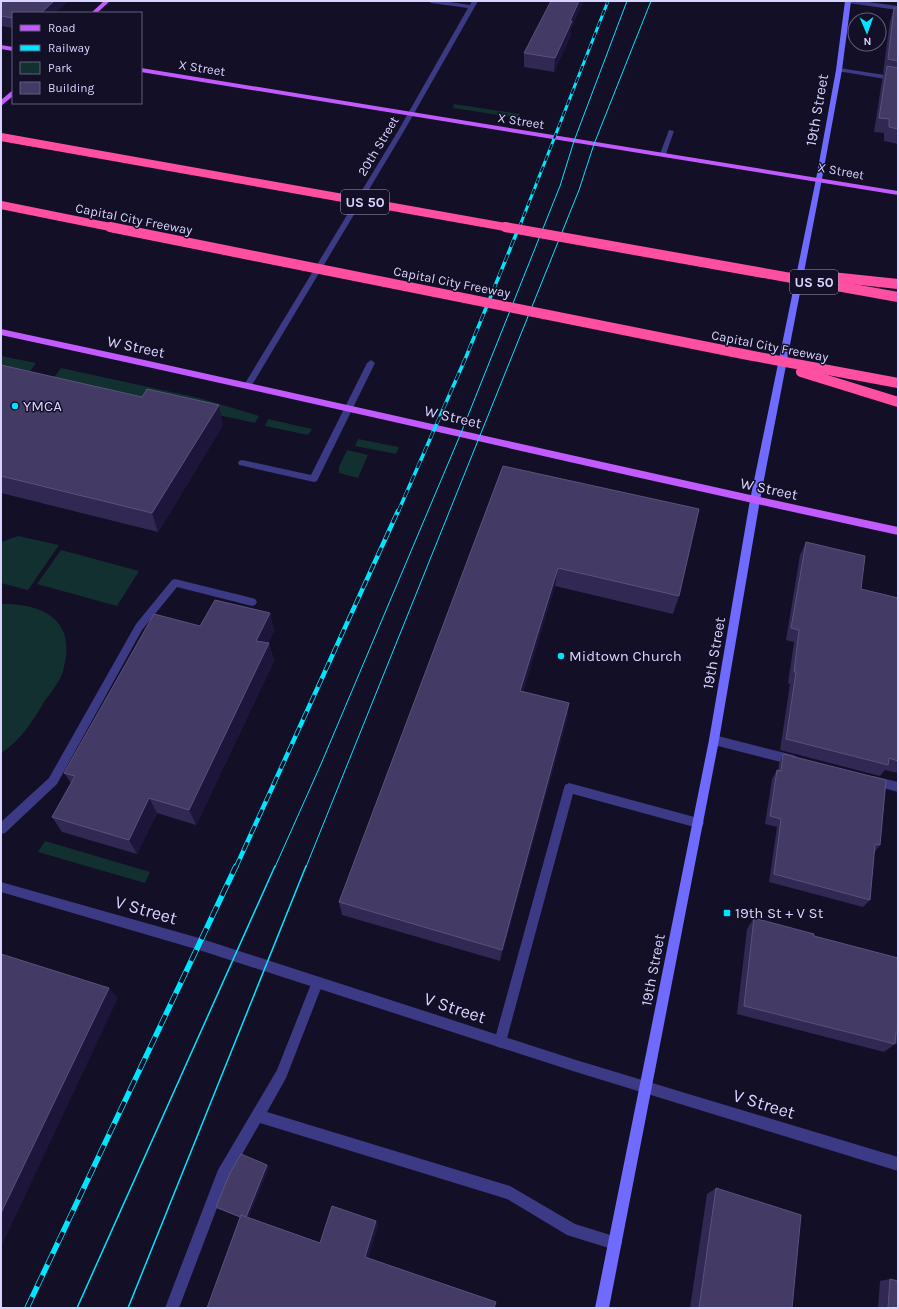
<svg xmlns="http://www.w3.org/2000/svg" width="899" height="1309" font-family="Karla,sans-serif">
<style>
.green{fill:#12302f}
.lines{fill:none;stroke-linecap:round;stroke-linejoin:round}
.lane{fill:#3d3a85;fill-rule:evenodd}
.street{fill:#3d3a85;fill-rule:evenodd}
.secondary{fill:#6f6bff;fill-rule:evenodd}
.primary{fill:#c25bff;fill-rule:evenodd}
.tram-far1{stroke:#00e5ff;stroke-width:1}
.tram{stroke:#00e5ff;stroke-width:1.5}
.rail-far3-casing{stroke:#00e5ff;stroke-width:3}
.rail-far2-casing{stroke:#00e5ff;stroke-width:3.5}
.rail-far1-casing{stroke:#00e5ff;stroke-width:4.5}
.rail-casing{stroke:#00e5ff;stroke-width:5.5}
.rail-far3{stroke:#130f26;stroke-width:2;stroke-dasharray:6;stroke-linecap:butt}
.rail-far2{stroke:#130f26;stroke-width:2.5;stroke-dasharray:8;stroke-linecap:butt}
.rail-far1{stroke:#130f26;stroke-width:3;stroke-dasharray:9;stroke-linecap:butt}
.rail{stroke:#130f26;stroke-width:4;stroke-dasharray:12;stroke-linecap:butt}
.highway-bridge-far1{stroke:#ff4fa3;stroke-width:8}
.highway-bridge{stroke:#ff4fa3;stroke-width:10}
.wall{fill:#312854}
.shaded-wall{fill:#1d163a}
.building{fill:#433a66;stroke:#5a527e}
.poi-dot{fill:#00e5ff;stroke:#130f26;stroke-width:1.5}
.labels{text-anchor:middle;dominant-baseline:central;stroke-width:3;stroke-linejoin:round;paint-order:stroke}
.far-street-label{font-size:13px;fill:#d9d4ff;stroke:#130f26}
.shield{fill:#130f26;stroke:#9e99be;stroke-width:1}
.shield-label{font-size:14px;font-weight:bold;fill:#d9d4ff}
.street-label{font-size:15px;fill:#d9d4ff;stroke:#130f26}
.poi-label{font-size:15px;fill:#d9d4ff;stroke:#130f26;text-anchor:start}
.near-street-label{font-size:18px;fill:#d9d4ff;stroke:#130f26}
</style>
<rect width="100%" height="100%" fill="#130f26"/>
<!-- green -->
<g class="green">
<polygon points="454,104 520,114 518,118 453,108"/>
<polygon points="1,356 36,363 29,373 1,367"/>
<polygon points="61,368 199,398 259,416 255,423 53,379"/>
<polygon points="268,419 312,429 308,435 265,426"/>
<polygon points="358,439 399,447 396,454 355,446"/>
<polygon points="347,450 368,455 358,478 339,473 339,467"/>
<polygon points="18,536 59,545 28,590 1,583 1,542"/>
<polygon points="61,550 139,571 117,606 37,584"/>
<path d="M1,604C45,603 78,622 63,671C60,682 50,693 44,702C33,721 20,741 1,753Z"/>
<polygon points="45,841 150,872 145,883 38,852"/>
</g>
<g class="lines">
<!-- lane -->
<g class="lane">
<polygon points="845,1 861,1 898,6 898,10 848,3"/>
<polygon points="839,68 898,77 898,81 837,71 836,70"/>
<polygon points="669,130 674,131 666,154 661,155 660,154"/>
<polygon points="371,360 375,363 317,481 314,482 239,465 238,463 239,461 242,460 311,475 367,363"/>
<polygon points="175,579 252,598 255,599 257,602 255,605 252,606 177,587 142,630 57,784 5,833 1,834 1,822 49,778 136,624 172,580"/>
<polygon points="714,735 793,755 797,757 798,760 797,763 793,765 714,745 710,743 709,740 710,737"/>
<polygon points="873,776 898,782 898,792 869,784 868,781 869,778"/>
<polygon points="569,783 698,818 702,819 704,823 702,827 698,828 573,794 506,1042 504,1046 500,1048 496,1046 494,1042 564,788 565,785"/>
<polygon points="317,977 321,979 323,983 286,1078 267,1112 510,1186 575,1224 620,1238 622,1243 620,1248 615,1250 567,1235 507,1199 260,1123 228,1179 179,1308 165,1308 218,1170 277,1070 313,979"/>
</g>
<!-- street -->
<g class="street">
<polygon points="428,1 443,1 470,5 472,1 478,1 404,131 252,385 248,388 245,387 244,385 398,131 468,8 431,3"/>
<polygon points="1,882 199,938 576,1060 898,1157 898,1171 576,1072 199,950 1,892"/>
</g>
<!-- secondary -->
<polygon class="secondary" points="845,1 851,1 842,70 822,179 760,500 719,740 609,1308 595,1308 709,740 750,500 816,179 836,70"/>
<!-- primary -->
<g class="primary">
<polygon points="104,1 110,1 97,13 91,13"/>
<polygon points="1,45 13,47 13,51 1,49"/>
<polygon points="141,68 898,191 898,195 141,72"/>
<polygon points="13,90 13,96 1,106 1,100"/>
<path d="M1,329C300,393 599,463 898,527V535C599,470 300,399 1,335Z"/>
</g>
<!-- tram-far1 -->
<g class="tram-far1">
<polyline points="275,867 321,764 461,433 560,186 574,141 627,1"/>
<polyline points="306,867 579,190 594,144 651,1"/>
</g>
<!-- tram -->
<g class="tram">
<polyline points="77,1308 275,866"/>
<polyline points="128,1308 306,866"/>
</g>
<!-- rail-far3 casing -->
<g class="rail-far3-casing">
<polyline id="rail-far3" points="519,228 608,1"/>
</g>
<!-- rail-far2 casing -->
<g class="rail-far2-casing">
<polyline id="rail-far2" points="398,512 466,357 519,227"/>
</g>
<!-- rail-far1 casing -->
<g class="rail-far1-casing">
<polyline id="rail-far1" points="236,867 398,511"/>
</g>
<!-- rail casing -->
<g class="rail-casing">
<polyline id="rail" points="27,1308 236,866"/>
</g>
<!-- rail-far3 -->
<use href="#rail-far3" class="rail-far3"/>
<!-- rail-far2 -->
<use href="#rail-far2" class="rail-far2"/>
<!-- rail-far1 -->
<use href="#rail-far1" class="rail-far1"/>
<!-- rail -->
<use href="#rail" class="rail"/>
<!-- highway-bridge-far1 -->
<g class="highway-bridge-far1">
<polyline points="1,137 511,228"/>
<polyline points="1,205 115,228"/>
</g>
<!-- highway-bridge -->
<g class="highway-bridge">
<polyline points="110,227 748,355 898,383"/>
<polyline points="505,227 898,297"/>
<polyline points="822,276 898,284"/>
<polyline points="801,372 898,402"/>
</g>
</g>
<!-- wall -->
<g class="wall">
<polygon points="1,1 68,1 55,13 13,13 13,28 1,26"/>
<polygon points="894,8 898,8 898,144 884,141 884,133 874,132 882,80 884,73 883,73 890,21"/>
<polygon points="571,29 571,35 554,72 524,67 524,53"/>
<polygon points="1,365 223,425 158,532 1,493"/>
<polygon points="503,466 679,596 673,614 555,586 523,691 569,703 567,719 500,961 342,915 339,902"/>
<polygon points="806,542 861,589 898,598 898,773 885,770 880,776 780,750 790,684 788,683 794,642 786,640 800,555"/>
<polygon points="270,613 274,631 268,643 269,643 274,661 196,825 157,813 137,854 62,832 52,817 71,783 64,773 200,626"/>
<polygon points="783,754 880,845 874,853 870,900 863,907 769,882 777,827 765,824 772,779 777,770 778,771 779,763"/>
<polygon points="754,918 814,936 898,958 898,1044 895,1043 895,1044 884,1052 737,1014 747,929"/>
<polygon points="269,1167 248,1218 320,1243 376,1221 378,1225 368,1258 494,1308 240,1217 218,1209 216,1207"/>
<polygon points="716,1188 792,1308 690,1308 707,1194"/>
<polygon points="890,1279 898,1308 878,1308 880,1281"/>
</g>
<!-- shaded-wall -->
<g class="shaded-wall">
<polygon points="54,1 68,1 55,13 41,13"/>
<polygon points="579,1 584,1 571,29 571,35 554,72 555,58 570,21"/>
<polygon points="219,405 223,425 158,532 152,513"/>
<polygon points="558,568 555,586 519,707 520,691"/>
<polygon points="270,613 274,631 261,659 256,641"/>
<polygon points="269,643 274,661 196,825 189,810"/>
<polygon points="569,703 567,719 500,961 502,950"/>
<polygon points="149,798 157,813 137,854 129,840"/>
<polygon points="109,988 118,998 1,1247 1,1213"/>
<polygon points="267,1165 269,1167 247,1220 246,1219"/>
<polygon points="376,1221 378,1225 368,1260 365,1257"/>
</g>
<!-- building -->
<g class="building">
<polygon points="1,1 54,1 41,13 13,13 13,18 1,16"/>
<polygon points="551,1 579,1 570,21 572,21 555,58 524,53"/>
<polygon points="894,8 898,8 898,61 888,59"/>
<polygon points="887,66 898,68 898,129 889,127 889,119 879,118"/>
<polygon points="1,365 142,397 147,389 219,405 152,513 1,476"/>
<polygon points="503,466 699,509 679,596 558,568 520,691 569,703 502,950 339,902"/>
<polygon points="806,542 865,556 861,589 898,598 898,761 889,758 888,765 786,739 796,672 794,672 799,630 791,628"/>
<polygon points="215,600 270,613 256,641 269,643 189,810 149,798 129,840 52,817 75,776 64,773 154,614 200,626"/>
<polygon points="783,754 886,780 880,845 875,844 870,900 774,874 781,819 770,816 777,770 781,771"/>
<polygon points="754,918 814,934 814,936 898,958 898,1032 896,1032 895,1044 744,1006"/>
<polygon points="1,954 109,988 1,1213"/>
<polygon points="241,1154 267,1165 246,1217 241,1215 240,1217 216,1207 230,1173"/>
<polygon points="716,1188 801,1215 792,1308 699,1308"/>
<polygon points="332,1206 376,1221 365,1257 496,1302 494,1308 207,1308 241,1215 320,1243"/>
<polygon points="890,1279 898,1281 898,1308 888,1308"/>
</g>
<!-- markers -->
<g class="poi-dot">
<circle cx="15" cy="406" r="4"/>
<circle cx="561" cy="656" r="4"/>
<rect x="723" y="909" width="8" height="8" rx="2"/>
</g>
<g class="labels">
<!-- far-street labels -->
<g class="far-street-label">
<text transform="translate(202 68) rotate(9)">X Street</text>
<text transform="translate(521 121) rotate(9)">X Street</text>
<text transform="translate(378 146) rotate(-59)">20th Street</text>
<text transform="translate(841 171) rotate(10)">X Street</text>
<text transform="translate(134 219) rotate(11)">Capital City Freeway</text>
<text transform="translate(452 282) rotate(11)">Capital City Freeway</text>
<text transform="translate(770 346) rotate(11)">Capital City Freeway</text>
</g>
<!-- shield labels -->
<g class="shield">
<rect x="341" y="190" width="48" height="24" rx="3"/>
<rect x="790" y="270" width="48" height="24" rx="3"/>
</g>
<g class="shield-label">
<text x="365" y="202">US 50</text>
<text x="814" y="282">US 50</text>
</g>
<!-- street labels -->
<g class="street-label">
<text transform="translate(817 110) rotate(-80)">19th Street</text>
<text transform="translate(136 347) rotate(12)">W Street</text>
<text transform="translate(453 417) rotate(13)">W Street</text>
<text transform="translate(769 489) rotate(12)">W Street</text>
<text transform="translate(714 653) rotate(-80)">19th Street</text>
<text transform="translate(653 970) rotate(-79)">19th Street</text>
</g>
<!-- poi labels -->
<g class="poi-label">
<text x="23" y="406">YMCA</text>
<text x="569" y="656">Midtown Church</text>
<text x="735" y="913">19th St + V St</text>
</g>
<!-- near-street labels -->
<g class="near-street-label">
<text transform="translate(146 910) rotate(16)">V Street</text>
<text transform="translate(455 1008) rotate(18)">V Street</text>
<text transform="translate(764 1104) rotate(17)">V Street</text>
</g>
</g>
<!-- border -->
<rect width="899" height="1309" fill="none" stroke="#d9d4ff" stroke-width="4"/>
<!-- legend -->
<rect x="12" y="12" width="130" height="92" fill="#130f26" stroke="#625e7d"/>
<rect x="20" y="25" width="20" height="6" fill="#c25bff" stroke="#625e7d"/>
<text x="48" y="32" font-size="12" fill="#d9d4ff">Road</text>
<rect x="20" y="45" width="20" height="6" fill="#00e5ff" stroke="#625e7d"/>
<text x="48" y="52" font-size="12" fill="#d9d4ff">Railway</text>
<rect x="20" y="62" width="20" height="12" fill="#12302f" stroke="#625e7d"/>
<text x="48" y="72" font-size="12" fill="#d9d4ff">Park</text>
<rect x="20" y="82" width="20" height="12" fill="#433a66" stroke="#625e7d"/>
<text x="48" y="92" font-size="12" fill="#d9d4ff">Building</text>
<!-- north arrow -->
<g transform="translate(867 32) rotate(178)"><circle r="19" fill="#130f26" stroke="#625e7d"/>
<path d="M0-3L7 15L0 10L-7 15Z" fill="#00e5ff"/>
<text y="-6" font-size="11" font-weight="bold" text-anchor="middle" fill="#d9d4ff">N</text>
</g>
</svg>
